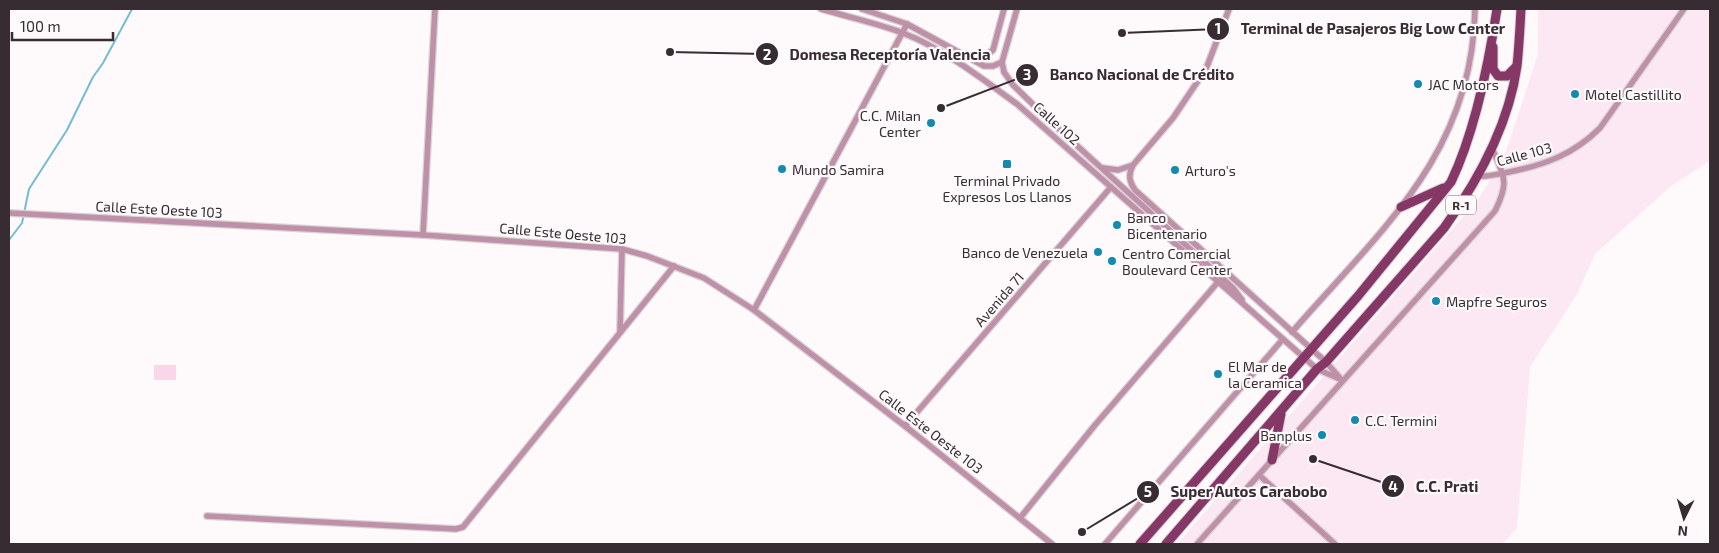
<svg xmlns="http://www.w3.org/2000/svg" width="1719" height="553" font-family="'Exo 2',sans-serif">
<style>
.built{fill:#fce8f2}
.green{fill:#fad6e9}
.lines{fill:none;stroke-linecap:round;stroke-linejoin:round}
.stream{stroke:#73bcd8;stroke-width:2}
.minor-casing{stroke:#dad4d7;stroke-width:8}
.primary-casing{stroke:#dad4d7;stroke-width:11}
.minor{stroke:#bf91a9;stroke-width:5.5}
.primary{stroke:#853766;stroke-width:9}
.poi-dot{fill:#148bae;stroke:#fef9fb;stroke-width:2}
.labels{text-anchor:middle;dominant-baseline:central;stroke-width:4.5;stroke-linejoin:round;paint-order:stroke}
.shield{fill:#fef9fb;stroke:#726a6e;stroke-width:1}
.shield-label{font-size:12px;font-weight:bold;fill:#362c31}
.poi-label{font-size:14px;fill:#362c31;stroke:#fef9fb;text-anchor:start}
.street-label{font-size:14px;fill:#362c31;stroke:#fef9fb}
.leader{fill:none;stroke:#362c31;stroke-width:2}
.callout-dot{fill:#362c31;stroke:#fef9fb;stroke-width:2}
.mark-label{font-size:15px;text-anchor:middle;font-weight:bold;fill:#fff}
.callout-label{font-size:15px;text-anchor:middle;font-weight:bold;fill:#362c31;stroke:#fef9fb;stroke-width:4.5;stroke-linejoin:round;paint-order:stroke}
</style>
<rect width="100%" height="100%" fill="#fef9fb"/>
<!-- built -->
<polygon class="built" points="1538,9 1710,9 1710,161 1671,186 1595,254 1577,294 1530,367 1517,528 1502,544 1177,544 1477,201 1504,158 1538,54"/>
<!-- green -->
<rect class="green" x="154" y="365" width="22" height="15"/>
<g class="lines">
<!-- stream -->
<polyline class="stream" points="9,240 22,223 29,189 67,130 93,77 103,63 132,9"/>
<!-- minor casing -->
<g class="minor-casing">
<g id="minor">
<path d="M821,9C848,17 877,23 903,33C944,49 981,78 1017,104L1317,369L1342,380"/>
<polyline points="862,9 907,24 984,66 993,66 1002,62"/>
<polyline points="1017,9 1002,62 1004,72 1013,85 1051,122 1233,288 1242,300"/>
<polyline points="973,58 984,57 993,50 1004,9"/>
<path d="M1133,165C1128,175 1129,181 1135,190L1326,362L1340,378"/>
<polyline points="1103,168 1118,170 1133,165 1173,118 1206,69 1229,9"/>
<path d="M1478,176C1488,177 1499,174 1509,172C1545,165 1574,154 1600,128L1684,9"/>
<polyline points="9,213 423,235 622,249 647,256 704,278 754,310 905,426 1052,544"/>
<polyline points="423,235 435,9"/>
<polyline points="754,310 907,24"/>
<polyline points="620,332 622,249"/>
<path d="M1292,332C1380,231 1473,153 1475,9"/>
<polyline points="905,426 1111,187"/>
<polyline points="1259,475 1335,544"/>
<polyline points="207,516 456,529 463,527 674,266"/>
<polyline points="1020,518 1095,425 1218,282"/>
<polyline points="1105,544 1283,339"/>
<path d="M1197,544L1495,211C1510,181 1504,177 1492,148"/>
</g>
</g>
<!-- primary casing -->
<g class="primary-casing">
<g id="primary">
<polyline points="1493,47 1493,69 1498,76 1507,76 1516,67"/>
<polyline points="1401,207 1443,188"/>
<polyline points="1272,460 1281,414"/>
<path d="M1140,544L1358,296L1451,182C1474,134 1489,61 1497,9"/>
<path d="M1166,544L1317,369L1326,362L1444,228C1478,181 1509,124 1517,66C1519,47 1520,28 1521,9"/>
</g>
</g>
<!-- minor -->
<use href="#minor" class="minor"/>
<!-- primary -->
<use href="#primary" class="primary"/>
</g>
<!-- markers -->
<g class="poi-dot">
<circle cx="1418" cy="84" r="5"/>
<circle cx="1575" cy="94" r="5"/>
<circle cx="931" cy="123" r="5"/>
<rect x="1002" y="159" width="10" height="10" rx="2.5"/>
<circle cx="782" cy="169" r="5"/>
<circle cx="1175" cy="170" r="5"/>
<circle cx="1117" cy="225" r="5"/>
<circle cx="1098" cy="252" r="5"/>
<circle cx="1112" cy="261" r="5"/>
<circle cx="1436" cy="301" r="5"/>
<circle cx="1218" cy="374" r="5"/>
<circle cx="1355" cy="420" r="5"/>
<circle cx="1322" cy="435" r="5"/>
</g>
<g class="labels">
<!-- shield labels -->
<rect class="shield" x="1446" y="195.5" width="30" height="19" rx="4"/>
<g class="shield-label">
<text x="1461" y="205">R-1</text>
</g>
<!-- poi labels -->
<g class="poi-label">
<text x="1428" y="84">JAC Motors</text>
<text x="1585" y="94">Motel Castillito</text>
<text x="921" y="115" text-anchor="end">C.C. Milan<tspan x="921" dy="16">Center</tspan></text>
<text x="792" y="169">Mundo Samira</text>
<text x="1185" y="170">Arturo's</text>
<text x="1007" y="180" text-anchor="middle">Terminal Privado<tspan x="1007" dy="16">Expresos Los Llanos</tspan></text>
<text x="1127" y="217">Banco<tspan x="1127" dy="16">Bicentenario</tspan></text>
<text x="1088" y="252" text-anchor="end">Banco de Venezuela</text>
<text x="1122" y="253">Centro Comercial<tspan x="1122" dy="16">Boulevard Center</tspan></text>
<text x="1446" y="301">Mapfre Seguros</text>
<text x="1228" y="366">El Mar de<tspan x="1228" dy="16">la Ceramica</tspan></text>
<text x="1365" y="420">C.C. Termini</text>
<text x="1312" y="435" text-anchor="end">Banplus</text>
</g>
<!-- street labels -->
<g class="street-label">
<text transform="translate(1057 123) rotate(42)">Calle 102</text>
<text transform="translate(1524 154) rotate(-15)">Calle 103</text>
<text transform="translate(159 209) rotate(3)">Calle Este Oeste 103</text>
<text transform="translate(563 233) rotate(5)">Calle Este Oeste 103</text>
<text transform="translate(999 299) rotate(-49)">Avenida 71</text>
<text transform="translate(931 431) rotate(38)">Calle Este Oeste 103</text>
</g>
</g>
<!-- callouts -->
<path class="leader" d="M1122 33L1218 29M670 52L767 54M941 108L1027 75M1313 459L1393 486M1082 532L1148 492"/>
<g class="callout-dot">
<circle cx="1122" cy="33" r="5"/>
<circle cx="670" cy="52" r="5"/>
<circle cx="941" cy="108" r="5"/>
<circle cx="1313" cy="459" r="5"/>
<circle cx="1082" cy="532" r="5"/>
<circle cx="1218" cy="29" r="12"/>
<circle cx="767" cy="54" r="12"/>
<circle cx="1027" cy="75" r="12"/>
<circle cx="1393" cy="486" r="12"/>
<circle cx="1148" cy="492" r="12"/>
</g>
<g class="mark-label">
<text x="1218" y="34">1</text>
<text x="767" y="60">2</text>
<text x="1027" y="80">3</text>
<text x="1393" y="492">4</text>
<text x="1148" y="497">5</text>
</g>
<g class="callout-label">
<text x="1373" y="34">Terminal de Pasajeros Big Low Center</text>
<text x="890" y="60">Domesa Receptoría Valencia</text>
<text x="1142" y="80">Banco Nacional de Crédito</text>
<text x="1447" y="492">C.C. Prati</text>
<text x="1249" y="497">Super Autos Carabobo</text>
</g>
<!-- border -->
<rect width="1719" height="553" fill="none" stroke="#362c31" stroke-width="20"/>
<!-- north arrow -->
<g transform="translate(1684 518) rotate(185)" stroke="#fef9fb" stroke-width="4" paint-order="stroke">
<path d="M0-4L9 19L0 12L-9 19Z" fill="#362c31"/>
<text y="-8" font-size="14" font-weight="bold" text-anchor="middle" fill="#362c31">N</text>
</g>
<!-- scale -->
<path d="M12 32v8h101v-8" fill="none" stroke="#362c31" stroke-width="2.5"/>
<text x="20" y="32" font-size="15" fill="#362c31" stroke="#fef9fb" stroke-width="4" paint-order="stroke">100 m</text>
</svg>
